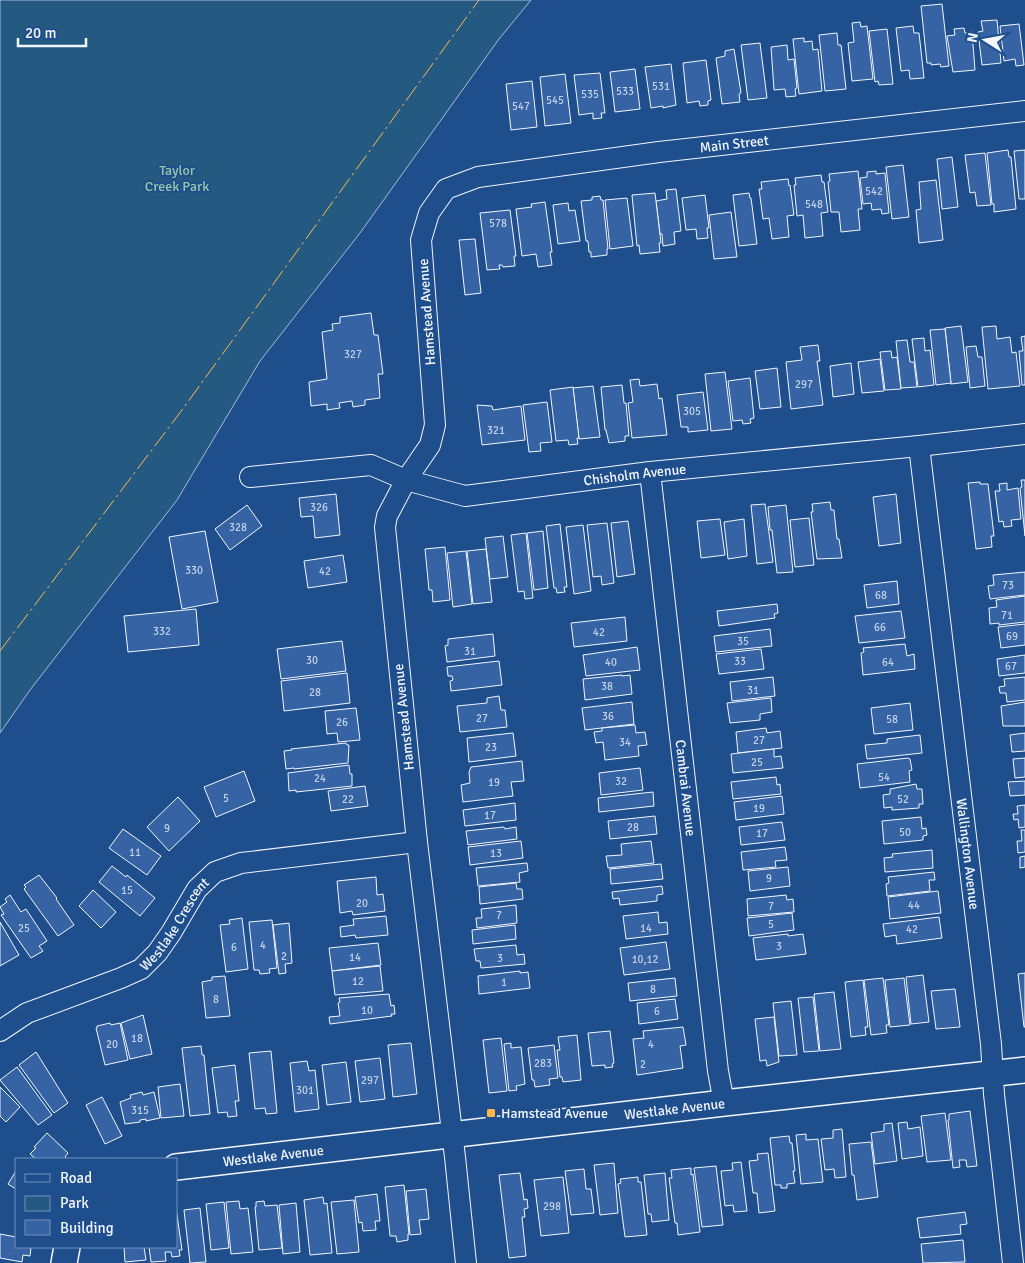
<svg xmlns="http://www.w3.org/2000/svg" width="1025" height="1263" font-family="Signika,sans-serif">
<style>
.green{fill:#245a82;stroke:#a8bbd7}
.building{fill:#3563a3;stroke:#f2f6ff}
.lines{fill:none;stroke-linecap:round;stroke-linejoin:round}
.minor-casing{stroke:#f2f6ff;stroke-width:22}
.tertiary-casing{stroke:#f2f6ff;stroke-width:28}
.minor{stroke:#1f4e8c;stroke-width:20}
.tertiary{stroke:#1f4e8c;stroke-width:25}
.power{stroke:#ffb74d;stroke-width:1;stroke-dasharray:18 4 2.5 4;stroke-linecap:butt}
.poi-dot{fill:#ffb74d;stroke:#1f4e8c;stroke-width:2}
.labels{text-anchor:middle;dominant-baseline:central;stroke-width:4;stroke-linejoin:round;paint-order:stroke}
.number-label{font-size:11px;fill:#c3d1e8}
.street-label{font-size:14px;fill:#f2f6ff;stroke:#1f4e8c}
.park-label{font-size:14px;fill:#97c8a6;stroke:#1f4e8c}
.poi-label{font-size:14px;fill:#f2f6ff;stroke:#1f4e8c;text-anchor:start}
</style>
<rect width="100%" height="100%" fill="#1f4e8c"/>
<!-- green -->
<polygon class="green" points="0,0 531,0 499,39 360,233 260,361 177,500 30,690 0,733"/>
<!-- building -->
<g class="building">
<polygon points="942,4 949,66 941,67 940,64 931,65 931,63 927,63 921,6"/>
<polygon points="997,20 1001,63 982,65 978,32 983,31 981,21"/>
<polygon points="860,22 861,27 867,26 873,79 852,81 848,43 854,42 852,23"/>
<polygon points="1019,24 1024,65 1016,66 1015,59 1004,61 1000,26"/>
<polygon points="913,26 914,33 919,33 924,78 910,79 909,70 901,71 896,28"/>
<polygon points="964,28 965,33 972,32 975,70 953,72 947,36 955,35 954,29"/>
<polygon points="887,29 893,84 879,85 878,81 875,82 869,31"/>
<polygon points="837,33 838,45 841,45 846,89 825,91 819,35"/>
<polygon points="804,38 804,42 812,41 813,50 818,49 822,91 799,94 793,39"/>
<polygon points="760,43 767,98 748,100 741,45"/>
<polygon points="787,45 788,60 794,59 797,88 795,89 796,96 786,97 785,89 774,90 771,47"/>
<polygon points="734,49 741,93 739,94 740,102 722,104 716,58 725,56 725,51"/>
<polygon points="706,60 711,100 708,101 708,105 700,106 699,101 687,103 683,63"/>
<polygon points="671,64 676,105 663,108 663,106 651,108 645,67"/>
<polygon points="635,69 640,109 615,112 610,72"/>
<polygon points="600,73 605,113 601,113 602,118 593,119 593,113 579,115 574,75"/>
<polygon points="565,74 571,123 545,126 540,77"/>
<polygon points="532,81 537,127 511,130 506,84"/>
<polygon points="1008,150 1009,157 1011,157 1016,209 994,212 994,204 992,204 987,153"/>
<polygon points="1025,150 1025,199 1019,199 1014,151"/>
<polygon points="985,153 991,205 977,206 975,192 970,193 965,155"/>
<polygon points="952,157 958,207 942,209 937,159"/>
<polygon points="903,165 909,217 892,219 886,167"/>
<polygon points="858,171 862,209 858,209 860,230 841,232 839,212 831,212 828,182 830,181 829,174"/>
<polygon points="876,171 876,174 885,173 889,213 882,214 881,209 872,210 871,203 863,204 860,178 867,177 867,172"/>
<polygon points="821,175 822,182 824,182 828,212 821,213 823,236 805,238 803,215 797,216 794,185 796,185 795,178"/>
<polygon points="788,179 789,186 790,185 794,215 787,216 789,237 772,239 769,218 763,219 759,189 762,189 761,182"/>
<polygon points="936,180 943,240 919,243 916,210 921,209 919,182"/>
<polygon points="676,189 681,231 674,232 675,244 663,246 662,234 660,234 656,201 667,199 666,190"/>
<polygon points="655,193 661,243 659,243 660,252 640,254 639,245 637,246 632,195"/>
<polygon points="749,193 750,198 751,198 757,244 739,246 733,195"/>
<polygon points="705,195 709,228 707,228 708,238 697,239 696,229 686,230 682,198"/>
<polygon points="600,196 601,200 603,200 608,249 607,249 607,255 591,257 591,252 589,252 588,241 586,241 581,201 592,200 592,197"/>
<polygon points="627,198 633,246 610,249 605,200"/>
<polygon points="545,202 552,252 550,252 552,265 538,267 536,254 522,256 516,209 532,207 531,204"/>
<polygon points="568,203 569,211 575,210 580,241 558,244 553,205"/>
<polygon points="510,210 516,256 514,256 515,266 503,267 502,265 499,265 500,269 487,270 480,213"/>
<polygon points="731,212 737,257 714,259 709,215"/>
<polygon points="475,239 481,293 465,295 459,240"/>
<polygon points="371,313 374,335 378,335 383,374 378,374 380,398 365,400 365,405 353,407 352,401 339,403 340,408 327,410 327,404 311,406 309,382 327,379 322,332 333,330 332,324 340,323 340,317"/>
<polygon points="961,326 968,382 951,384 945,328"/>
<polygon points="996,326 997,339 1010,337 1012,353 1016,352 1020,386 988,389 982,327"/>
<polygon points="945,329 951,383 936,385 930,330"/>
<polygon points="1025,336 1025,385 1022,385 1019,351 1023,351 1021,337"/>
<polygon points="924,338 925,351 930,350 934,385 918,387 912,339"/>
<polygon points="907,340 910,362 914,362 917,387 901,388 896,341"/>
<polygon points="818,345 820,361 817,361 823,405 791,409 786,362 802,360 800,347"/>
<polygon points="976,346 978,357 982,357 985,386 970,388 966,347"/>
<polygon points="891,351 892,358 897,357 901,389 885,390 880,352"/>
<polygon points="880,359 884,391 862,393 858,362"/>
<polygon points="851,363 854,394 833,397 830,366"/>
<polygon points="777,368 781,407 760,409 755,371"/>
<polygon points="725,372 732,429 711,431 705,374"/>
<polygon points="750,378 754,418 750,419 751,423 743,424 742,420 733,421 728,381"/>
<polygon points="639,379 640,386 657,384 659,399 662,398 667,435 632,438 628,403 633,402 630,380"/>
<polygon points="622,385 624,403 626,403 629,436 625,436 625,441 609,443 606,430 605,430 601,387"/>
<polygon points="593,386 600,437 579,439 573,388"/>
<polygon points="573,387 579,438 577,438 578,444 569,445 568,440 556,441 550,390"/>
<polygon points="703,392 708,430 688,432 688,427 681,427 677,395"/>
<polygon points="547,402 552,442 540,443 541,451 529,452 523,405"/>
<polygon points="477,405 492,406 493,410 521,406 525,440 482,445"/>
<polygon points="1021,480 1025,480 1025,536 1020,488 1022,487"/>
<polygon points="980,482 980,484 988,484 994,536 991,536 992,547 976,549 968,483"/>
<polygon points="1007,483 1007,490 1018,488 1021,519 1011,520 1012,526 1004,527 1003,521 999,522 995,491 1000,491 999,484"/>
<polygon points="336,494 340,535 315,538 313,516 301,517 299,498"/>
<polygon points="896,494 901,543 879,546 873,497"/>
<polygon points="830,502 831,510 834,510 837,539 839,539 842,558 817,559 811,512 813,512 812,504"/>
<polygon points="765,504 773,562 757,564 751,505"/>
<polygon points="247,505 262,526 230,550 215,529"/>
<polygon points="786,505 793,572 777,573 772,530 770,530 768,507"/>
<polygon points="809,518 814,565 795,567 790,520"/>
<polygon points="720,519 725,555 701,558 697,521"/>
<polygon points="744,519 747,556 728,559 724,522"/>
<polygon points="628,521 635,574 617,577 611,523"/>
<polygon points="607,523 614,583 602,585 601,576 593,577 587,525"/>
<polygon points="560,524 567,587 564,587 565,592 557,593 556,588 554,588 546,526"/>
<polygon points="583,525 591,591 574,594 566,527"/>
<polygon points="205,531 218,602 182,609 169,537"/>
<polygon points="543,531 548,588 534,590 527,533"/>
<polygon points="526,533 533,598 525,599 524,591 518,592 511,535"/>
<polygon points="503,536 508,577 490,579 485,538"/>
<polygon points="445,547 450,600 433,602 432,590 429,590 425,549"/>
<polygon points="486,549 492,602 473,604 467,551"/>
<polygon points="466,551 472,604 453,607 447,553"/>
<polygon points="343,555 347,582 308,588 304,561"/>
<polygon points="1025,572 1025,595 990,599 988,586 994,585 993,575"/>
<polygon points="897,581 899,604 867,608 864,585"/>
<polygon points="1025,596 1025,622 999,625 999,623 990,624 989,608 997,607 996,600"/>
<polygon points="777,604 778,613 774,614 775,618 719,626 717,611"/>
<polygon points="196,609 199,645 128,652 124,616"/>
<polygon points="901,611 905,638 859,643 855,616"/>
<polygon points="625,617 627,641 574,647 571,623"/>
<polygon points="1025,624 1025,645 1001,648 998,627"/>
<polygon points="770,629 772,646 716,652 714,636"/>
<polygon points="493,634 495,656 447,662 445,646 448,645 448,639"/>
<polygon points="342,641 346,671 281,679 277,649"/>
<polygon points="905,644 907,656 914,654 915,669 863,675 861,653 864,652 863,648"/>
<polygon points="637,647 640,670 586,676 583,655"/>
<polygon points="761,649 764,669 719,674 716,654"/>
<polygon points="1025,655 1025,673 999,676 997,659"/>
<polygon points="499,661 502,685 451,691 450,681 453,680 452,676 448,676 447,667"/>
<polygon points="347,673 350,703 284,711 281,681"/>
<polygon points="622,675 622,676 630,675 632,694 585,700 583,679"/>
<polygon points="773,677 775,696 732,701 730,682"/>
<polygon points="1025,677 1025,700 1007,702 1006,693 1000,693 999,687 1005,686 1004,679"/>
<polygon points="499,696 501,710 505,710 507,727 460,732 457,706 487,703 487,698"/>
<polygon points="771,698 772,712 760,714 760,720 730,723 727,703"/>
<polygon points="632,702 634,724 585,730 582,708"/>
<polygon points="1025,702 1025,726 1003,726 1001,706"/>
<polygon points="910,703 913,730 874,734 871,708"/>
<polygon points="356,708 360,740 338,742 337,733 327,734 325,711"/>
<polygon points="635,725 636,733 645,732 647,745 638,746 639,756 605,760 603,742 596,743 594,732 602,731 602,728"/>
<polygon points="766,728 767,733 780,731 782,748 738,753 736,732"/>
<polygon points="513,733 516,756 469,762 467,738"/>
<polygon points="1025,733 1025,751 1012,752 1010,735"/>
<polygon points="920,735 922,753 867,759 865,745 887,743 887,739"/>
<polygon points="346,743 347,745 349,745 348,763 294,769 294,768 286,769 284,751 292,750 291,749"/>
<polygon points="774,749 774,757 781,756 783,768 733,773 731,754"/>
<polygon points="908,758 910,759 912,770 909,771 910,782 860,788 857,764"/>
<polygon points="1025,758 1025,777 1015,778 1013,759"/>
<polygon points="522,761 524,781 511,782 513,796 463,802 461,785 470,783 469,772 471,767"/>
<polygon points="349,765 350,774 352,774 352,786 296,792 296,790 289,791 288,773"/>
<polygon points="640,768 643,790 601,795 599,773"/>
<polygon points="244,771 255,801 216,817 204,787"/>
<polygon points="776,777 777,785 780,784 781,794 733,799 731,782"/>
<polygon points="1025,781 1025,795 1010,796 1008,782"/>
<polygon points="916,784 917,789 922,789 923,804 919,804 919,808 892,810 892,807 884,808 883,795 890,794 890,789"/>
<polygon points="365,786 368,806 331,811 328,791"/>
<polygon points="653,792 654,806 599,812 598,798"/>
<polygon points="782,796 784,814 736,820 734,802"/>
<polygon points="178,797 200,821 169,851 147,827"/>
<polygon points="515,803 516,820 465,826 463,810"/>
<polygon points="1025,805 1025,827 1019,828 1018,819 1014,820 1013,814 1018,814 1017,806"/>
<polygon points="655,816 657,834 610,839 608,821"/>
<polygon points="921,817 922,829 926,828 927,835 923,836 923,840 884,844 882,821"/>
<polygon points="782,822 785,840 741,845 739,827"/>
<polygon points="504,827 505,829 516,827 517,839 468,845 466,831"/>
<polygon points="123,829 161,856 147,875 109,848"/>
<polygon points="1021,830 1025,830 1025,852 1018,853 1017,841 1022,841"/>
<polygon points="521,841 523,858 470,865 468,847"/>
<polygon points="651,841 654,863 608,868 606,856 622,855 621,844"/>
<polygon points="785,847 787,860 775,861 776,867 743,870 741,852"/>
<polygon points="932,850 933,868 885,872 884,858 893,857 892,854"/>
<polygon points="1025,856 1025,867 1020,868 1020,857"/>
<polygon points="527,863 528,871 519,873 520,882 478,886 476,868"/>
<polygon points="661,864 663,879 611,884 610,869"/>
<polygon points="112,866 126,877 127,875 155,898 140,916 99,882"/>
<polygon points="788,867 790,886 750,891 748,871"/>
<polygon points="934,872 935,880 929,880 930,891 887,896 886,884 889,883 888,877"/>
<polygon points="39,875 57,898 56,899 74,925 58,936 24,889 26,887 24,885"/>
<polygon points="376,877 377,895 383,894 385,911 353,915 352,911 340,913 337,881"/>
<polygon points="516,883 517,889 522,889 523,899 480,904 479,887"/>
<polygon points="662,886 663,894 657,895 657,901 620,905 619,898 613,899 612,892"/>
<polygon points="93,890 116,912 101,928 79,906"/>
<polygon points="938,891 941,913 890,919 888,897"/>
<polygon points="10,895 21,912 26,909 47,941 39,946 43,951 31,958 1,915 4,914 0,907 7,902 5,899"/>
<polygon points="786,895 787,900 793,899 794,912 748,916 747,899"/>
<polygon points="516,905 517,923 477,928 476,918 482,918 481,909"/>
<polygon points="658,912 659,923 667,922 668,934 626,939 623,916"/>
<polygon points="792,913 794,930 749,936 747,918"/>
<polygon points="386,916 388,935 356,938 355,935 341,937 340,927 354,925 353,919"/>
<polygon points="939,917 942,938 897,944 896,935 885,937 883,924"/>
<polygon points="242,918 248,969 226,972 220,925 230,924 229,920"/>
<polygon points="272,920 277,968 269,969 270,973 260,974 259,970 254,970 249,922"/>
<polygon points="0,922 19,955 0,966"/>
<polygon points="289,923 292,963 285,964 286,973 279,974 273,925"/>
<polygon points="515,925 516,939 473,944 472,930"/>
<polygon points="788,934 788,936 803,934 806,954 756,960 753,938"/>
<polygon points="666,942 670,969 624,975 620,948"/>
<polygon points="378,943 381,965 332,971 329,948"/>
<polygon points="516,945 517,955 524,954 525,964 481,968 480,961 476,961 474,949"/>
<polygon points="380,966 383,991 335,995 332,971"/>
<polygon points="520,971 520,973 528,972 530,988 479,994 478,976"/>
<polygon points="1025,973 1025,1027 1024,1027 1018,974"/>
<polygon points="923,975 929,1022 911,1024 906,977"/>
<polygon points="225,976 230,1016 206,1018 202,982 212,980 212,977"/>
<polygon points="675,978 677,996 630,1001 628,983"/>
<polygon points="883,978 889,1025 886,1025 887,1033 871,1035 864,980"/>
<polygon points="904,978 910,1025 890,1027 885,980"/>
<polygon points="863,980 868,1027 865,1027 866,1035 851,1037 845,982"/>
<polygon points="955,989 960,1027 936,1029 931,991"/>
<polygon points="834,992 841,1049 820,1051 814,994"/>
<polygon points="389,994 391,1006 394,1005 395,1014 391,1014 392,1016 330,1024 329,1017 340,1016 338,1003 340,1002 339,998"/>
<polygon points="813,997 819,1051 804,1052 798,998"/>
<polygon points="675,999 678,1019 639,1024 637,1003"/>
<polygon points="791,1001 797,1055 779,1056 773,1003"/>
<polygon points="143,1015 152,1054 130,1059 121,1023"/>
<polygon points="774,1017 779,1062 767,1066 766,1060 760,1061 755,1019"/>
<polygon points="110,1023 111,1025 120,1023 128,1060 105,1065 96,1028 97,1028 97,1026"/>
<polygon points="683,1027 686,1045 680,1046 683,1068 637,1075 633,1039 644,1038 643,1031"/>
<polygon points="610,1031 614,1063 612,1064 613,1067 605,1068 605,1065 592,1066 588,1033"/>
<polygon points="577,1035 581,1080 563,1082 562,1077 560,1077 557,1050 560,1050 558,1037"/>
<polygon points="501,1038 507,1091 489,1093 483,1040"/>
<polygon points="411,1043 417,1094 393,1097 388,1045"/>
<polygon points="511,1043 511,1048 521,1047 525,1084 516,1086 517,1090 509,1091 504,1044"/>
<polygon points="554,1045 558,1078 549,1079 550,1085 535,1087 534,1080 532,1080 528,1048"/>
<polygon points="201,1046 202,1055 204,1055 210,1114 190,1116 182,1048"/>
<polygon points="271,1051 277,1113 266,1114 265,1108 255,1109 249,1053"/>
<polygon points="36,1052 68,1103 54,1113 19,1065"/>
<polygon points="380,1058 385,1099 360,1102 355,1061"/>
<polygon points="307,1061 309,1071 315,1070 319,1109 295,1112 290,1063"/>
<polygon points="346,1062 351,1102 327,1105 322,1065"/>
<polygon points="235,1065 239,1101 235,1101 237,1116 228,1117 227,1112 218,1113 212,1068"/>
<polygon points="17,1067 52,1115 38,1125 0,1080"/>
<polygon points="180,1084 184,1116 161,1118 158,1087"/>
<polygon points="0,1087 20,1107 6,1122 0,1116"/>
<polygon points="142,1092 143,1095 154,1092 160,1118 146,1121 146,1119 140,1120 140,1122 125,1124 120,1102 131,1098 130,1095"/>
<polygon points="102,1097 122,1136 105,1144 86,1105"/>
<polygon points="970,1111 977,1166 967,1167 966,1160 959,1160 960,1167 953,1168 948,1120 949,1120 949,1114"/>
<polygon points="945,1113 951,1160 927,1162 921,1116"/>
<polygon points="907,1122 908,1129 920,1127 923,1156 902,1159 898,1123"/>
<polygon points="892,1123 897,1161 875,1164 871,1133 884,1131 884,1124"/>
<polygon points="842,1129 846,1177 835,1178 834,1169 825,1170 821,1139 833,1138 833,1130"/>
<polygon points="47,1133 68,1153 65,1157 67,1159 36,1159 30,1154 36,1148 34,1147"/>
<polygon points="806,1134 806,1140 818,1139 823,1182 801,1184 796,1135"/>
<polygon points="789,1136 790,1143 792,1143 795,1171 793,1171 795,1183 787,1184 787,1188 781,1188 781,1185 775,1185 770,1138"/>
<polygon points="871,1142 878,1197 857,1200 854,1175 852,1175 849,1144"/>
<polygon points="768,1153 775,1211 759,1213 757,1193 753,1193 749,1161 758,1160 757,1154"/>
<polygon points="741,1162 747,1211 734,1212 733,1205 725,1206 721,1171 733,1170 732,1163"/>
<polygon points="614,1163 618,1213 600,1215 594,1165"/>
<polygon points="716,1166 723,1225 702,1227 694,1168"/>
<polygon points="691,1168 691,1175 693,1174 700,1232 678,1235 677,1223 675,1223 669,1178 672,1178 671,1170"/>
<polygon points="584,1169 586,1189 591,1189 594,1213 571,1215 565,1171"/>
<polygon points="16,1171 16,1189 8,1184"/>
<polygon points="520,1173 524,1200 527,1199 528,1208 524,1209 525,1217 522,1217 526,1256 509,1258 499,1175"/>
<polygon points="665,1173 669,1220 652,1222 651,1214 648,1214 644,1175"/>
<polygon points="563,1177 569,1233 541,1236 534,1180"/>
<polygon points="638,1177 638,1182 641,1182 647,1235 625,1237 618,1184 621,1183 620,1179"/>
<polygon points="404,1185 409,1234 408,1234 408,1240 397,1242 396,1236 390,1236 385,1187"/>
<polygon points="426,1189 429,1219 419,1220 421,1234 410,1235 406,1191"/>
<polygon points="377,1194 380,1221 375,1221 376,1230 363,1231 362,1222 359,1223 355,1197"/>
<polygon points="323,1197 324,1204 327,1203 332,1253 310,1255 304,1200"/>
<polygon points="354,1200 359,1252 337,1254 331,1202"/>
<polygon points="239,1201 240,1209 248,1208 253,1252 231,1254 226,1202"/>
<polygon points="264,1201 265,1206 277,1205 282,1248 259,1250 255,1207 256,1207 256,1202"/>
<polygon points="224,1202 229,1248 211,1250 206,1204"/>
<polygon points="296,1203 300,1252 283,1254 279,1205"/>
<polygon points="176,1208 182,1250 179,1250 180,1256 172,1257 171,1252 165,1252 166,1261 151,1262 149,1247 176,1247"/>
<polygon points="200,1208 206,1262 190,1263 184,1210"/>
<polygon points="965,1212 967,1224 960,1225 961,1234 920,1238 917,1218"/>
<polygon points="0,1234 16,1237 16,1247 31,1247 30,1256 23,1255 22,1262 0,1258"/>
<polygon points="963,1240 965,1262 923,1263 921,1244"/>
<polygon points="124,1247 144,1247 146,1260 125,1262"/>
</g>
<g class="lines">
<!-- minor casing -->
<g class="minor-casing">
<g id="minor">
<path id="s1" d="M919,446L991,1044L994,1094L1013,1263"/>
<path id="s2" d="M650,472L718,1071L724,1103"/>
<path id="s3" d="M250,477L371,465L406,480L465,496L650,472L919,446L1025,434"/>
<path id="s4" d="M0,1031L27,1013L121,978L141,969L157,953L171,933L197,889L215,872L241,863L417,842"/>
<path id="s5" d="M466,1263L455,1157L417,842L385,527L387,516L406,480L430,445L435,425L421,240L429,213L446,189L478,177L659,152L1025,111"/>
</g>
</g>
<!-- tertiary casing -->
<g class="tertiary-casing">
<g id="tertiary">
<path id="s6" d="M176,1167L724,1103L1025,1070"/>
<polyline points="64,1263 67,1247"/>
</g>
</g>
<!-- minor -->
<use href="#minor" class="minor"/>
<!-- tertiary -->
<use href="#tertiary" class="tertiary"/>
<!-- power -->
<polyline class="power" points="0,651 182,410 479,0"/>
</g>
<!-- markers -->
<rect class="poi-dot" x="486" y="1108" width="10" height="10" rx="2.5"/>
<g class="labels">
<!-- number labels -->
<g class="number-label">
<text x="661" y="86">531</text>
<text x="625" y="91">533</text>
<text x="590" y="94">535</text>
<text x="555" y="100">545</text>
<text x="521" y="106">547</text>
<text x="874" y="191">542</text>
<text x="814" y="204">548</text>
<text x="498" y="223">578</text>
<text x="353" y="354">327</text>
<text x="804" y="384">297</text>
<text x="692" y="411">305</text>
<text x="496" y="430">321</text>
<text x="319" y="507">326</text>
<text x="238" y="527">328</text>
<text x="194" y="570">330</text>
<text x="325" y="571">42</text>
<text x="1008" y="585">73</text>
<text x="881" y="595">68</text>
<text x="1007" y="615">71</text>
<text x="880" y="627">66</text>
<text x="162" y="631">332</text>
<text x="599" y="632">42</text>
<text x="1012" y="636">69</text>
<text x="743" y="641">35</text>
<text x="470" y="651">31</text>
<text x="312" y="660">30</text>
<text x="740" y="661">33</text>
<text x="611" y="662">40</text>
<text x="888" y="662">64</text>
<text x="1011" y="666">67</text>
<text x="607" y="686">38</text>
<text x="753" y="690">31</text>
<text x="315" y="692">28</text>
<text x="608" y="716">36</text>
<text x="482" y="718">27</text>
<text x="892" y="719">58</text>
<text x="342" y="722">26</text>
<text x="759" y="740">27</text>
<text x="625" y="742">34</text>
<text x="491" y="747">23</text>
<text x="757" y="762">25</text>
<text x="884" y="777">54</text>
<text x="320" y="778">24</text>
<text x="621" y="781">32</text>
<text x="494" y="782">19</text>
<text x="226" y="798">5</text>
<text x="348" y="799">22</text>
<text x="903" y="799">52</text>
<text x="759" y="808">19</text>
<text x="490" y="815">17</text>
<text x="633" y="827">28</text>
<text x="167" y="828">9</text>
<text x="905" y="832">50</text>
<text x="762" y="833">17</text>
<text x="135" y="852">11</text>
<text x="496" y="853">13</text>
<text x="769" y="878">9</text>
<text x="127" y="890">15</text>
<text x="362" y="903">20</text>
<text x="914" y="905">44</text>
<text x="771" y="906">7</text>
<text x="499" y="915">7</text>
<text x="771" y="924">5</text>
<text x="24" y="928">25</text>
<text x="646" y="928">14</text>
<text x="912" y="929">42</text>
<text x="263" y="945">4</text>
<text x="779" y="946">3</text>
<text x="234" y="947">6</text>
<text x="284" y="956">2</text>
<text x="355" y="957">14</text>
<text x="500" y="958">3</text>
<text x="645" y="959">10,12</text>
<text x="358" y="981">12</text>
<text x="504" y="982">1</text>
<text x="653" y="989">8</text>
<text x="216" y="999">8</text>
<text x="367" y="1010">10</text>
<text x="657" y="1011">6</text>
<text x="137" y="1038">18</text>
<text x="112" y="1044">20</text>
<text x="651" y="1044">4</text>
<text x="543" y="1063">283</text>
<text x="643" y="1064">2</text>
<text x="370" y="1080">297</text>
<text x="305" y="1090">301</text>
<text x="140" y="1110">315</text>
<text x="552" y="1206">298</text>
</g>
<!-- street labels -->
<g class="street-label">
<text stroke="none"><textPath href="#s5" startOffset="1391">Main Street</textPath></text>
<text transform="translate(427 312) rotate(-94)">Hamstead Avenue</text>
<text stroke="none"><textPath href="#s3" startOffset="392">Chisholm Avenue</textPath></text>
<text transform="translate(404 717) rotate(-96)">Hamstead Avenue</text>
<text stroke="none"><textPath href="#s2" startOffset="318">Cambrai Avenue</textPath></text>
<text stroke="none"><textPath href="#s1" startOffset="411">Wallington Avenue</textPath></text>
<text stroke="none"><textPath href="#s4" startOffset="211">Westlake Crescent</textPath></text>
<text stroke="none"><textPath href="#s6" startOffset="502">Westlake Avenue</textPath></text>
<text stroke="none"><textPath href="#s6" startOffset="98">Westlake Avenue</textPath></text>
</g>
<!-- park labels -->
<g class="park-label">
<text x="177" y="170">Taylor<tspan x="177" dy="16">Creek Park</tspan></text>
</g>
<!-- poi labels -->
<g class="poi-label">
<text x="501" y="1113">Hamstead Avenue</text>
</g>
</g>
<!-- legend -->
<rect x="15" y="1158" width="162" height="90" fill="#1f4e8c" stroke="#7391ba"/>
<rect x="25" y="1174" width="25" height="8" fill="#1f4e8c" stroke="#7391ba"/>
<text x="60" y="1183" font-size="15" fill="#f2f6ff">Road</text>
<rect x="25" y="1196" width="25" height="15" fill="#245a82" stroke="#7391ba"/>
<text x="60" y="1208" font-size="15" fill="#f2f6ff">Park</text>
<rect x="25" y="1220" width="25" height="15" fill="#3563a3" stroke="#7391ba"/>
<text x="60" y="1233" font-size="15" fill="#f2f6ff">Building</text>
<!-- north arrow -->
<g transform="translate(985 40) rotate(281)" stroke="#1f4e8c" stroke-width="4" paint-order="stroke">
<path d="M0-4L9 19L0 12L-9 19Z" fill="#f2f6ff"/>
<text y="-8" font-size="14" font-weight="bold" text-anchor="middle" fill="#f2f6ff">N</text>
</g>
<!-- scale -->
<path d="M18 38v8h68v-8" fill="none" stroke="#f2f6ff" stroke-width="2.5"/>
<text x="25" y="38" font-size="15" fill="#f2f6ff" stroke="#1f4e8c" stroke-width="4" paint-order="stroke">20 m</text>
</svg>
